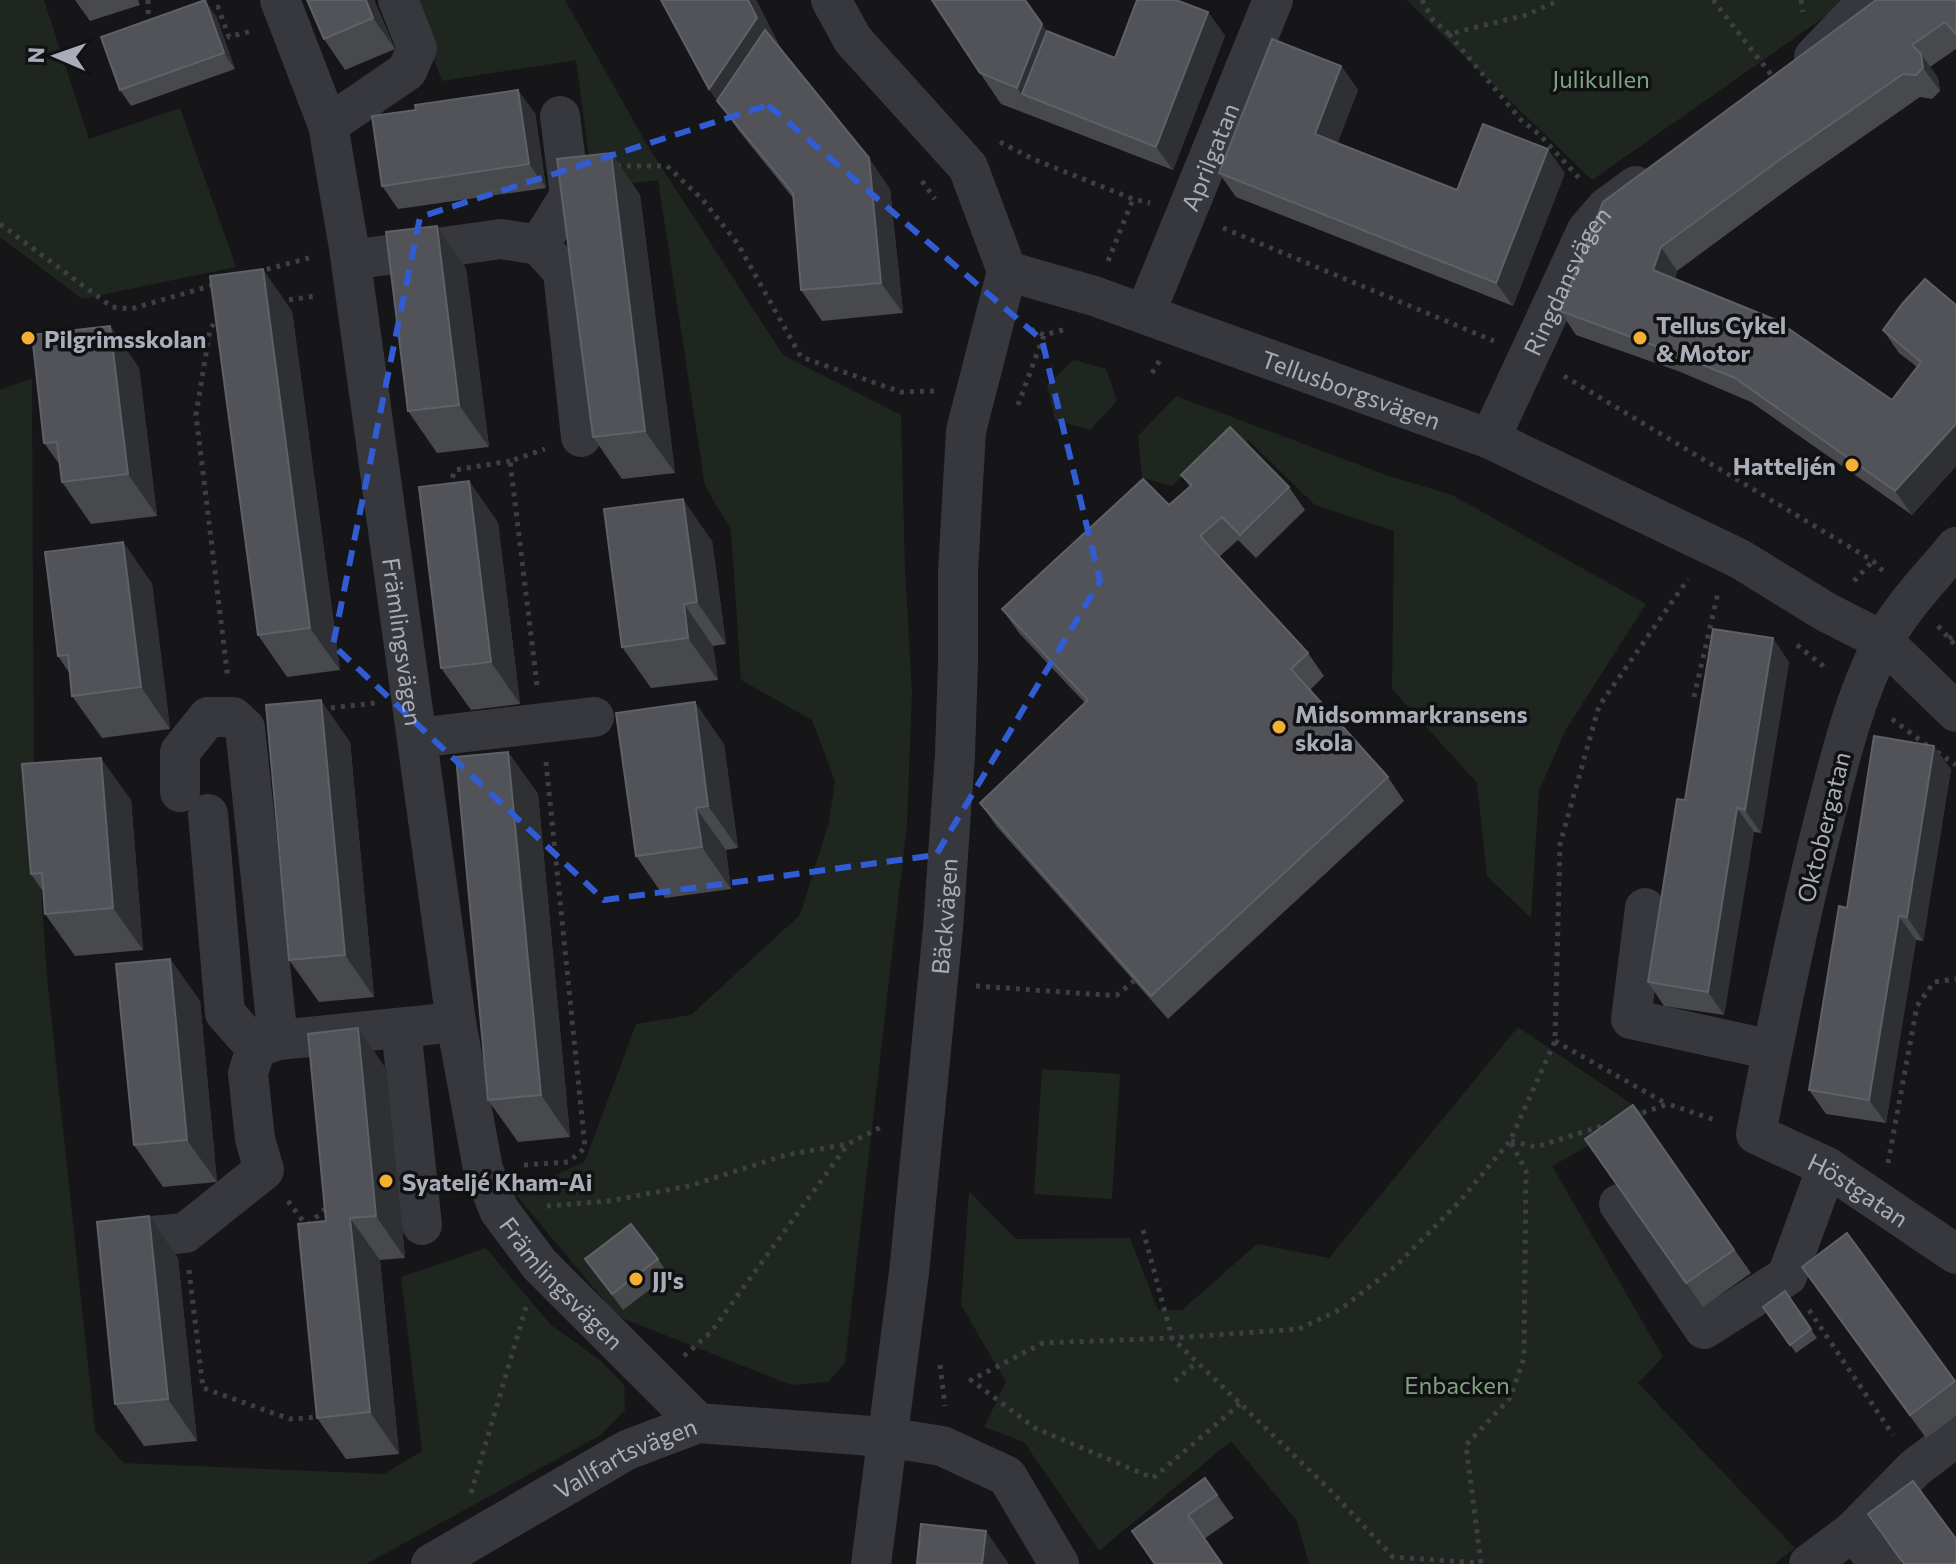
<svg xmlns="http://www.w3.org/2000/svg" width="1956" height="1564" font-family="Commissioner,sans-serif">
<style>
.green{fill:#1e261f}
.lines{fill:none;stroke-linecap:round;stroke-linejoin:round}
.path{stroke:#3d3f44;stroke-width:5;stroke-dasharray:4 6;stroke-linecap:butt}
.minor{stroke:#37383d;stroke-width:40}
.wall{fill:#47494d}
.shaded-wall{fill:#2f3033}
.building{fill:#525359;stroke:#5f6168;stroke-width:2}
.marked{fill:none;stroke:#325cd3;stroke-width:6;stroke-dasharray:16 10;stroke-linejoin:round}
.poi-dot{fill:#f2b134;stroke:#111113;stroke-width:3}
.labels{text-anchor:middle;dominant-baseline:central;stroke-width:7;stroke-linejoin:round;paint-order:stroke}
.park-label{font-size:24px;fill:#7fa381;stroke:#111113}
.street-label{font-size:24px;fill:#a8adb8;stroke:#111113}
.poi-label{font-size:24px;font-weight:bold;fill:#a8adb8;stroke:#111113;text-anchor:start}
</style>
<rect width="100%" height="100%" fill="#161618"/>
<!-- green -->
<g class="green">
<polygon points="0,0 44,0 89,139 180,108 236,267 82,299 0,237"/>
<polygon points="412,0 565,0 649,148 783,355 901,415 905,569 912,691 907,824 845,1363 828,1382 791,1385 617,1316 516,1195 585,1161 636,1024 691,1015 800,915 829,822 835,781 812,720 741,680 731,530 705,486 658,180 593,188 576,60 442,81"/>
<polygon points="1406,0 1840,0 1833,11 1592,180"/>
<polygon points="1074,360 1106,369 1117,401 1090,430 1055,420 1047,385"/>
<polygon points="32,378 34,791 47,977 95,1431 124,1463 384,1474 422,1451 401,1277 486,1248 551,1325 600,1360 624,1385 625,1410 601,1435 366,1564 0,1564 0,390"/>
<polygon points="1176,396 1386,475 1452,495 1646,604 1565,731 1539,791 1531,918 1487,876 1477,783 1392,689 1394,531 1315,505 1248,440 1228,460 1207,453 1172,486 1142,478 1138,436"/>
<polygon points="1518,1027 1646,1114 1552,1166 1663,1357 1638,1383 1795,1548 1774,1564 1309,1564 1297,1521 1231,1441 1099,1551 1024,1442 984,1427 1006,1382 961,1305 969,1191 1016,1239 1130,1238 1158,1310 1182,1310 1257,1244 1329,1258"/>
<polygon points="1042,1069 1120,1074 1112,1199 1034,1194"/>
</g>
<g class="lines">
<!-- path -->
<g class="path">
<polyline points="148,0 148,11 152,22"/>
<polyline points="1422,0 1433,20 1449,34 1526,15 1560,0"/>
<polyline points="1713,0 1776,81"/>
<polyline points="1801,0 1803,12"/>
<polyline points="207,10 218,7 229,37 251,31"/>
<polyline points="1449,34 1521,120 1540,135 1579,178"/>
<polyline points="1000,142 1033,159 1133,199 1150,203"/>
<polyline points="617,166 667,166 702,199 738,244 801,357 901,392 935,391"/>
<polyline points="922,181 935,199"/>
<polyline points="0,224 112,307 131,309 217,284"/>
<polyline points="1223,228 1494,341"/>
<polyline points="1108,261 1133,199"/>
<polyline points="257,272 309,258"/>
<polyline points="279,301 317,296"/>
<polyline points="220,316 210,329 196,415 228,679"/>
<polyline points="1031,329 1044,335 1063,330"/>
<polyline points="1152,373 1160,360"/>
<polyline points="1564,376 1873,561 1883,571"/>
<polyline points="1018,405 1044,335"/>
<polyline points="449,487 455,470 510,461"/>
<polyline points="1854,581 1873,561"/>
<polyline points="1938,626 1956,646"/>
<polyline points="1949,639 1956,633"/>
<polyline points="1797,645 1827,669"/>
<polyline points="537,685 510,461 545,449"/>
<polyline points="1694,697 1718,593"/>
<polyline points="321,709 375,703"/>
<polyline points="1892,719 1929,747"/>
<polyline points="1937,752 1956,765"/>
<polyline points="976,986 1105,995 1117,995 1134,981"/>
<polyline points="1555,1041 1667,1104"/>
<polyline points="1633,1116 1668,1104 1718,1121"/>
<polyline points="1511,1141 1536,1147 1608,1124"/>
<polyline points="1888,1163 1917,1006 1934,982 1956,979"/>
<polyline points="524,1165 568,1162 585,1148 546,762"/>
<polyline points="288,1201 308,1228"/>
<polyline points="547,1206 609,1201 689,1186 786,1155 848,1144 885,1125"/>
<polyline points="308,1225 327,1207"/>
<polyline points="1143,1230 1172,1338 1330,1490 1393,1557 1481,1563"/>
<polyline points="189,1270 203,1388 290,1419 320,1417"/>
<polyline points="1809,1310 1893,1435"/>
<polyline points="684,1356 711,1332 848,1144"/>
<polyline points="940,1365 945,1406"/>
<polyline points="1175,1381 1197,1362"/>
<polyline points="1240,1404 1153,1478 1035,1428 971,1380 1043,1343 1172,1338 1299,1329 1341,1309 1396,1266 1459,1202 1510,1141 1555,1041 1560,844 1599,706 1688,579"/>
<polyline points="471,1493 526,1307"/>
<polyline points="1481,1563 1466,1445 1510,1398 1524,1358 1526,1171 1510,1141"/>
</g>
<!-- minor -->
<g class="minor">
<path id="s1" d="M280,0L328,125L349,248L456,1022L483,1169L499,1210L539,1264L698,1423"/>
<polyline points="831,0 853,40 968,167 1007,271"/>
<polyline points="1814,57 1857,12 1862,0"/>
<polyline points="328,125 407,71 417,48 398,0"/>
<polyline points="539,245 563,272 581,437"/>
<polyline points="539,245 570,195 560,116"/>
<polyline points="351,260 501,239 539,245"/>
<path id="s2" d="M1007,271L1094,296L1490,439L1740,559L1826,612L1883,641L1956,712"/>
<path id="s3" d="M1145,314L1273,0"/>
<path id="s4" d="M1490,439L1587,230L1606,208L1636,186"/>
<path id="s5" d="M1956,547C1931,578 1900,608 1882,644C1853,701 1839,762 1823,824C1797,926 1776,1030 1756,1134L1827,1167L1956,1254"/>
<polyline points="417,738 594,717"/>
<polyline points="180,792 180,752 208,717 233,717 245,728 278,1040"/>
<polyline points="208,814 225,1013 256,1048"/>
<polyline points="1645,908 1631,1019 1772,1050"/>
<polyline points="401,1028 422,1225"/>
<polyline points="1619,1204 1704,1329 1787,1276 1827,1167"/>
<polyline points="151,1236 185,1233 264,1170 255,1139 248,1073 256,1048 278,1040 456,1022"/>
<polyline points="1852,1532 1881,1564"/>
<path id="s6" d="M431,1564L627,1450L698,1423L885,1437L942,1446L1007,1476L1059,1564"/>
<path id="s7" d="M871,1564L909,1273L943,928L955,754L958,662V572L966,431L1007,271"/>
<polyline points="1809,1564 1852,1532 1915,1468 1956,1437"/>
</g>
</g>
<!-- wall -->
<g class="wall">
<polygon points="75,0 138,0 140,5 90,21"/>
<polygon points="374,0 395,49 345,70 324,39"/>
<polygon points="756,0 781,49 890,189 903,313 822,321 801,290 793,198 739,131 709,89"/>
<polygon points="1956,0 1956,49 1930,67 1938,78 1940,91 1932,99 1920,97 1795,184 1677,271 1675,279 1892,400 1917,367 1899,353 1883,330 1956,305 1956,466 1912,515 1751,402 1678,371 1576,335 1560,311"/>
<polygon points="1208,12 1225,36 1173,170 1001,104 980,73 1047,31 1115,58"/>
<polygon points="216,16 235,69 131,106 120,90"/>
<polygon points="1341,66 1358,90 1337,143 1457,190 1565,173 1513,306 1236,197 1219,173"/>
<polygon points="535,113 546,188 398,209 382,186"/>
<polygon points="611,153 640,195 675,473 622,479 593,437"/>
<polygon points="466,268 489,447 437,453 408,411"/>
<polygon points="292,311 340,670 287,677 258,635"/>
<polygon points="110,326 139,368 157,516 91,524 62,482 60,465 44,443"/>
<polygon points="1181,475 1289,487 1305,510 1256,558 1238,540 1219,557 1308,653 1324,676 1310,690 1388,777 1404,801 1168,1019 997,827 980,803 1085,703 1019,633 1002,609 1169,505 1190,487"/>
<polygon points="469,481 498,523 520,704 471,710 441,668"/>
<polygon points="712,541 726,644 713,646 718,680 651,688 622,647"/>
<polygon points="123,542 152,584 170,729 102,738 72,696 70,674 58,656"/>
<polygon points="1789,662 1761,833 1754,832 1724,1015 1664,1006 1648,982 1685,800"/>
<polygon points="350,742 374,997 319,1002 289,960"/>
<polygon points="724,744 738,848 726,850 731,889 665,898 636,856"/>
<polygon points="508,752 538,794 570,1137 518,1142 488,1100"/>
<polygon points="1951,769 1923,941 1916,940 1886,1123 1826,1114 1809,1090"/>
<polygon points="131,800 143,950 75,956 45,914 44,893 31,874"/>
<polygon points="170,959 200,1001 217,1182 163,1187 134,1145"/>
<polygon points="387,1070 405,1258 380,1260 399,1454 346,1459 317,1418 326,1221"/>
<polygon points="1633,1105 1751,1273 1703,1307 1585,1139"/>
<polygon points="1847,1233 1956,1382 1956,1416 1926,1438 1818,1290"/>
<polygon points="178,1258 197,1441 144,1446 115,1404"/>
<polygon points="585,1259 658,1259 669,1275 623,1310"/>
<polygon points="1785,1291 1817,1338 1796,1353 1763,1307"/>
<polygon points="1205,1478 1234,1518 1204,1539 1155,1564"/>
</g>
<!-- shaded-wall -->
<g class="shaded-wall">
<polygon points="205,0 216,16 235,69 224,53"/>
<polygon points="366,0 374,0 395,49 373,18"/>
<polygon points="748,0 756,0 786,60 718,101 709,89"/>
<polygon points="1208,12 1225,36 1173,170 1156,147"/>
<polygon points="1042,24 1064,55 1022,94 1039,118 1017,88"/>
<polygon points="1921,54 1938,78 1940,91 1923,68"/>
<polygon points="1341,66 1358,90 1332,158 1315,134"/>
<polygon points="518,90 535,113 546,188 529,164"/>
<polygon points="1548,149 1565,173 1513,306 1496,283"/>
<polygon points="611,153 640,195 675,473 645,431"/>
<polygon points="869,158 890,189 903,313 881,283"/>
<polygon points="437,226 466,268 489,447 459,405"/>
<polygon points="1661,247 1677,271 1670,294 1653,270"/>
<polygon points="263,269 292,311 340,670 310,628"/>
<polygon points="110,326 139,368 157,516 128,474"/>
<polygon points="1956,424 1956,466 1912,515 1895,491"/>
<polygon points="469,481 498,523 520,704 491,662"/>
<polygon points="683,499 712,541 726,644 697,602"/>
<polygon points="123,542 152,584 170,729 141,687"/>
<polygon points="684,604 713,646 718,680 688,638"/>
<polygon points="1773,638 1789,662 1761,833 1745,810"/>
<polygon points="321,700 350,742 374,997 345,955"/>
<polygon points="695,702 724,744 738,848 708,806"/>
<polygon points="1934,746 1951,769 1923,941 1907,917"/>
<polygon points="508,752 538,794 570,1137 541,1095"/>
<polygon points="101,758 131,800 143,950 113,908"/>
<polygon points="696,808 726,850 731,889 702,847"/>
<polygon points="1737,808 1754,832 1724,1015 1708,992"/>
<polygon points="1899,916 1916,940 1886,1123 1869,1100"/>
<polygon points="170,959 200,1001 217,1182 187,1140"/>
<polygon points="358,1028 387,1070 405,1258 376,1216"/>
<polygon points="149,1216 178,1258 197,1441 168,1399"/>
<polygon points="350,1218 380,1260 399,1454 370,1412"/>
<polygon points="986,1531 1009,1564 982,1564"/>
</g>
<!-- building -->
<g class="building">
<polygon points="205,0 224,53 120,90 101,37"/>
<polygon points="307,0 366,0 373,18 324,39"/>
<polygon points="661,0 748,0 757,18 709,89"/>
<polygon points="932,0 1025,0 1042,24 1017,88 980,73"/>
<polygon points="1137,0 1176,0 1208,12 1156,147 1022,94 1047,31 1115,58"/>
<polygon points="1876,0 1956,0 1956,34 1945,22 1912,45 1921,54 1923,68 1916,75 1903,74 1778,161 1661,247 1653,270 1776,320 1892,400 1921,362 1883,330 1903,303 1925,279 1956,305 1956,424 1895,491 1735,378 1661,348 1560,311 1603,202"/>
<polygon points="765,30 869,158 881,283 801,290 793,193 717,101"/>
<polygon points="1272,39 1341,66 1315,134 1337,143 1457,190 1483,124 1548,149 1496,283 1219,173"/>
<polygon points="518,90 529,164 382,186 372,116 416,110 415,105"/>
<polygon points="611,153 645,431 593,437 557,159"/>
<polygon points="437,226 459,405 408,411 386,232"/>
<polygon points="263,269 310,628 258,635 210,276"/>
<polygon points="110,326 128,474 62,482 57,442 44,443 32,335"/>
<polygon points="1230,427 1289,487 1240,535 1222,517 1200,536 1308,653 1291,669 1388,777 1151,996 980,803 1088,700 1002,609 1143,479 1169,505 1192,485 1181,475"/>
<polygon points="469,481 491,662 441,668 419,487"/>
<polygon points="683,499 697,602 684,604 688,638 622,647 604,509"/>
<polygon points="123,542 141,687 72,696 68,655 58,656 45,552"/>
<polygon points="1713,629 1773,638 1745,810 1737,808 1708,992 1648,982 1677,799 1685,800"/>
<polygon points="321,700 345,955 289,960 266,705"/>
<polygon points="695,702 708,806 696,808 702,847 636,856 616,713"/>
<polygon points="1874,736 1934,746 1907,917 1899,916 1869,1100 1809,1090 1839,906 1847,908"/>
<polygon points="508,752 541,1095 488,1100 456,757"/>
<polygon points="101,758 113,908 45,914 42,873 31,874 22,764"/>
<polygon points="170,959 187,1140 134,1145 116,964"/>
<polygon points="358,1028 376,1216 350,1218 370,1412 317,1418 298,1224 326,1221 308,1034"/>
<polygon points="1633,1105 1734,1250 1686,1283 1585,1139"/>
<polygon points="149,1216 168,1399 115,1404 97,1222"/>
<polygon points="631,1224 658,1259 612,1294 585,1259"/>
<polygon points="1847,1233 1955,1381 1910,1415 1802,1267"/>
<polygon points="1785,1291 1811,1329 1790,1345 1763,1307"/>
<polygon points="1205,1478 1217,1495 1188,1515 1222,1564 1155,1564 1132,1531"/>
<polygon points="1913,1481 1956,1539 1956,1564 1904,1564 1868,1514"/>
<polygon points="921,1524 986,1531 982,1564 917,1564"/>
</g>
<!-- marked area -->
<path class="marked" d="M768,105L1042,340L1100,581L936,855L604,900L333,645L420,217Z"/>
<!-- markers -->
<g class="poi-dot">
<circle cx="28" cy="338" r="8"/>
<circle cx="1640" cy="338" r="8"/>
<circle cx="1852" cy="465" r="8"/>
<circle cx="1279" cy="727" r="8"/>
<circle cx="386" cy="1181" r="8"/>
<circle cx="636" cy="1279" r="8"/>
</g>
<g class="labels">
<!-- park labels -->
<g class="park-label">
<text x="1601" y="78">Julikullen</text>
<text x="1457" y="1384">Enbacken</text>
</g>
<!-- street labels -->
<g class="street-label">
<text stroke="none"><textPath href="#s3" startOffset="170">Aprilgatan</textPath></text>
<text stroke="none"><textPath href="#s4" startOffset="176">Ringdansvägen</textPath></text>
<text stroke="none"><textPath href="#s2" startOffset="364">Tellusborgsvägen</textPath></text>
<text stroke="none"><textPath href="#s1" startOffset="656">Främlingsvägen</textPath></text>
<text transform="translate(1823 827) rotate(-76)">Oktobergatan</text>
<text stroke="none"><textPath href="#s7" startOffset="652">Bäckvägen</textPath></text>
<text stroke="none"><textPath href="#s5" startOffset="746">Höstgatan</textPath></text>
<text stroke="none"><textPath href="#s1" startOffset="1330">Främlingsvägen</textPath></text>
<text stroke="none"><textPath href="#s6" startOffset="222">Vallfartsvägen</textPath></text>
</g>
<!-- poi labels -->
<g class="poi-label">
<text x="1656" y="324">Tellus Cykel<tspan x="1656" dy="28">&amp; Motor</tspan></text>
<text x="44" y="338">Pilgrimsskolan</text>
<text x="1836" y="465" text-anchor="end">Hatteljén</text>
<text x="1295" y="713">Midsommarkransens<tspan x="1295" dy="28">skola</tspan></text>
<text x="402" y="1181">Syateljé Kham-Ai</text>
<text x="652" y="1279">JJ's</text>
</g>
</g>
<!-- north arrow -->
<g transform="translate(56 56) rotate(272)" stroke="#111113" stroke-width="6" paint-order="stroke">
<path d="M0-6L14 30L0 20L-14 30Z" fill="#a8adb8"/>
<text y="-12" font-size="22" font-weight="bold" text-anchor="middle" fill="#a8adb8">N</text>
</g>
</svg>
